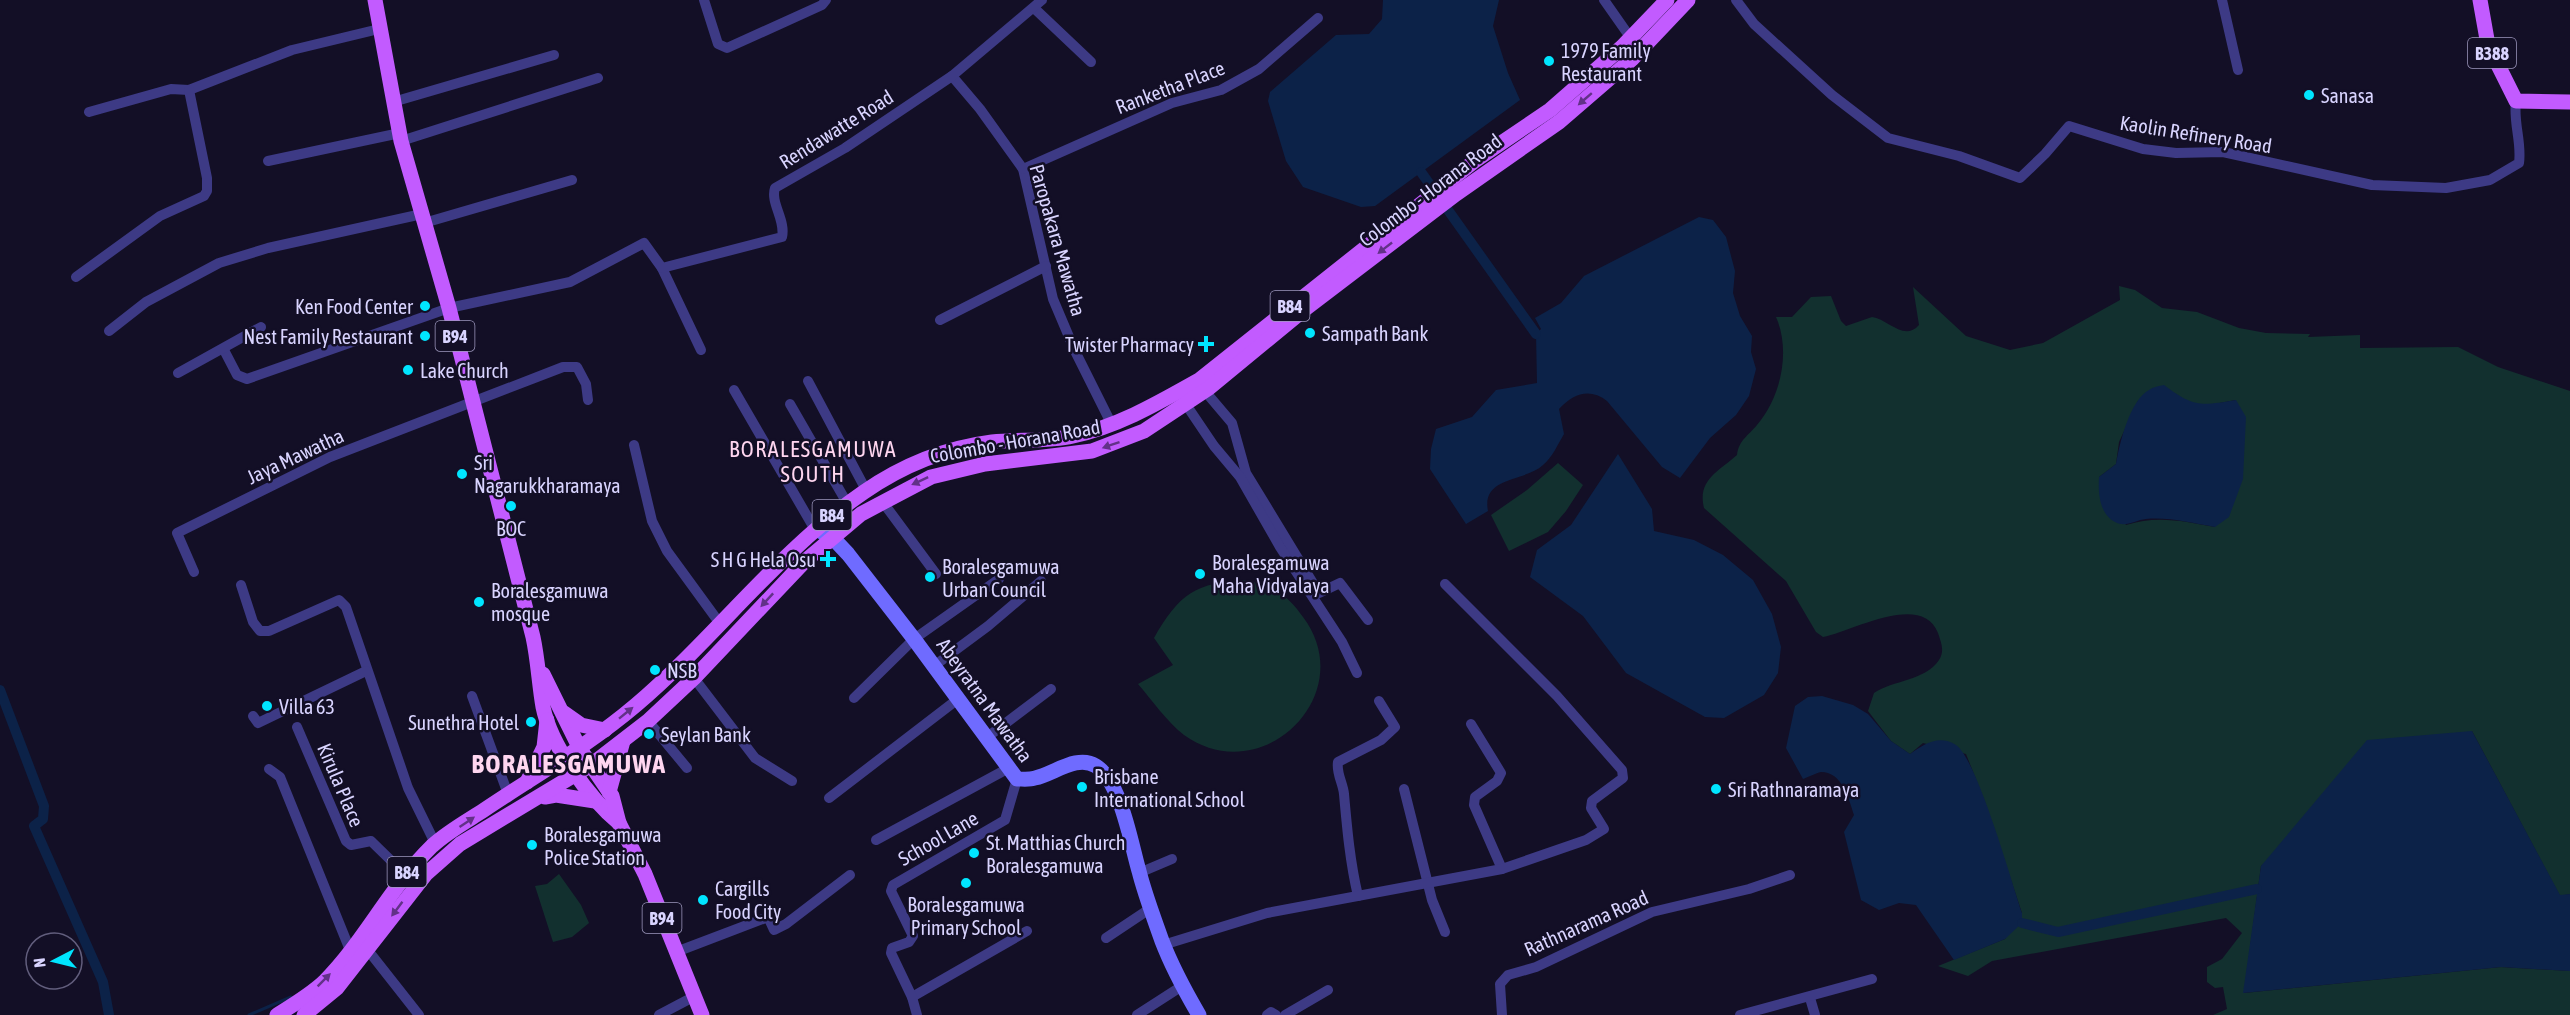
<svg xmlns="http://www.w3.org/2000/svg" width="2570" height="1015" font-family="'Asap Condensed',sans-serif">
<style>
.green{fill:#12302f;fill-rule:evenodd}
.water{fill:#0c2248}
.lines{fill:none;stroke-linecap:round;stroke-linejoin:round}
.stream{stroke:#0c2248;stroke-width:3}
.canal{stroke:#0c2248;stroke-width:10}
.street{stroke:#3d3a85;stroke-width:10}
.secondary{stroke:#6f6bff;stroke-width:15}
.primary{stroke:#c25bff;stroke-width:15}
.oneway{fill:#623188}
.poi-dot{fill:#00e5ff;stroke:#130f26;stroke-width:2}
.labels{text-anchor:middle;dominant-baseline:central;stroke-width:5;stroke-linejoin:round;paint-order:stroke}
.shield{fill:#130f26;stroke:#9e99be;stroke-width:1.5}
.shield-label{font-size:18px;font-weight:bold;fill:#d9d4ff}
.poi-label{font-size:20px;fill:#d9d4ff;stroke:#130f26;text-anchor:start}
.street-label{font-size:20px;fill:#d9d4ff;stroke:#130f26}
.quarter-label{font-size:22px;letter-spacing:1.5px;fill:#ffd6f0;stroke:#130f26}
.district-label{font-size:26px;font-weight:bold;letter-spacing:1.5px;fill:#ffd6f0;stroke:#130f26}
</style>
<rect width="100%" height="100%" fill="#130f26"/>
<!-- green -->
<g class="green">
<path d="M2119,286L2135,290L2162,308L2197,312L2239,328L2266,333L2310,334L2308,337L2360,335V348L2458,347L2498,367L2570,391V894L2560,896L2472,731L2261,866L2244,993L2501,967L2570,971V1015H2213L2227,1009L2223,987L2215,988L2207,982V967L2222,959L2242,933L2226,918L1992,961L1968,976L1938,966L2005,939L2022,913L1985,802L1966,754L1923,743L1910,754L1891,741L1868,711L1874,693C1893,680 1925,681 1939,660C1945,651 1941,642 1938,633C1922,591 1851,632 1823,637L1816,632L1786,581L1704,508C1697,480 1719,471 1737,455C1739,440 1748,436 1757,425C1781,397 1791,351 1776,317H1792L1811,297L1831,296L1841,321L1846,326L1872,317C1888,319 1904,342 1919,325L1913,287L1966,336L2010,350L2043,343L2120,300ZM2181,399L2203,406L2236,400L2215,527C2184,521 2156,515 2126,525L2099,477L2116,464L2119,442L2138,401Z"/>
<polygon points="1558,463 1583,485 1566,511 1548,532 1509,551 1491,515 1527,490"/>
<path d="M1247,580C1256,583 1266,585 1273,589C1285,594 1296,607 1303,617C1361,694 1262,791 1184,735C1167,722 1152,700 1138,684L1173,665L1154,638C1179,594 1196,582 1247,580Z"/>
<polygon points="559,874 581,905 589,923 572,937 553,942 535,886 547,884"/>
</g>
<!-- water -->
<g class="water">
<polygon points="1383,0 1499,0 1493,26 1508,73 1520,100 1375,206 1361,207 1303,187 1286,161 1268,101 1270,92 1336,35 1369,34 1382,19"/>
<path d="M1699,217L1713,220L1726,237L1735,271L1733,293L1740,316L1752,336L1751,352L1756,369L1749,396L1736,415L1710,438L1680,478L1662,467L1607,401C1590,388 1574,393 1559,409L1564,434C1558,444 1552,458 1543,465C1525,482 1481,476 1488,511L1466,524L1430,469L1431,449L1436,429L1472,417L1496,390L1537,383L1536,334L1541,329L1535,318L1561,303L1584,276Z"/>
<path d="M2164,385C2193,407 2200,406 2236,400L2246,417L2243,479L2229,517L2215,527C2192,523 2169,517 2146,519C2135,520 2126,528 2115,522C2099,514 2098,491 2099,477L2116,464C2119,444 2130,400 2149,390C2153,387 2159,386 2164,385Z"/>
<polygon points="1618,454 1652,509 1654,531 1694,540 1723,555 1753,580 1772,614 1781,647 1778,673 1764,695 1724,718 1705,717 1626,673 1583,616 1530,577 1537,550 1571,525"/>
<path d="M1822,696L1853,705L1868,714L1891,741L1910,754C1924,744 1939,734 1956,745C1977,759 2012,883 2022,913V923L2005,939L1954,960L1916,905L1899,903L1879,910L1861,900L1844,832L1854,815C1849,800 1843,772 1821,772C1816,773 1808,777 1803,779L1786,748L1795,706L1808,697Z"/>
<polygon points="2472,731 2560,895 2570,894 2570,971 2501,967 2243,993 2261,866 2367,740"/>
</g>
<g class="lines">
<!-- stream -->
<polyline class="stream" points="249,1015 291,997"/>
<!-- canal -->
<g class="canal">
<polyline points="1421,172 1536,334"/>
<polyline points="0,690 44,806 43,819 34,826 103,982 109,1015"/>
<polyline points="2022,923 2058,932 2257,889"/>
</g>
<!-- street -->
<g class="street">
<polyline points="704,0 718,44 727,48 822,5 826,0"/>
<polyline points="1604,0 1630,37 1643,47"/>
<path d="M1736,0L1754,24L1832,95L1888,138L1959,156L2020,178L2045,154L2069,126L2143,149L2176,153L2223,152L2372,185L2446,188L2490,180L2519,163C2522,142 2513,123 2516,101"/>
<polyline points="2222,0 2238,70"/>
<polyline points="1034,8 1091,62"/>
<polyline points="952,76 980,109 1023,169 1053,299 1075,351 1112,425"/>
<polyline points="393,102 554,55"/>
<polyline points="89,112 171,89 189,90 292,50 379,29"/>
<polyline points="401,141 598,78"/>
<polyline points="268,161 400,133"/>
<polyline points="1023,169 1172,103 1221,90 1259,69 1318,18"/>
<polyline points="424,223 572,180"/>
<polyline points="662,268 701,350"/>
<polyline points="76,277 160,216 204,196 207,191 207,178 189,90"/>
<polyline points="940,320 1046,266"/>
<polyline points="109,331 146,302 219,263 268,248 422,214"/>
<path d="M224,350L237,375L247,379L449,308L570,282L644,243L662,268L782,237C786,220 770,203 775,188L845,148L952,76L1042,0"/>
<polyline points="178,373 261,327"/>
<polyline points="808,381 866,490"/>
<polyline points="734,390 814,528"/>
<polyline points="1204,390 1232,423 1246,473 1319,593 1340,583 1368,620"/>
<polyline points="1185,403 1214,446 1240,477 1280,547 1342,642 1357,673"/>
<polyline points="790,404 847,503"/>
<polyline points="634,445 652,521 667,551 721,625"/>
<polyline points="882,501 936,574"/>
<polyline points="194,572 177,533 330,457 563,367 577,367 586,384 588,400"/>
<polyline points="241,585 253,622 260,631 269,631 339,600 346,607 408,788 435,843"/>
<polyline points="934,666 988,626 1041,581"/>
<polyline points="694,678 755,758 792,781"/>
<polyline points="472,696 508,794"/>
<polyline points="854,698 914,639 999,579"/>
<polyline points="253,716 258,723 366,671"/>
<polyline points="648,721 687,768"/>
<polyline points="1471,724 1501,773 1497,781 1475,797 1474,805 1502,869"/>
<polyline points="297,727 346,841 351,845 371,841 411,880"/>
<polyline points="986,738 1051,689"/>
<polyline points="269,769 280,777 350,950"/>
<polyline points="1404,789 1432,900 1445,932"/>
<polyline points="829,798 958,699"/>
<polyline points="876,840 1007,769"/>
<polyline points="1139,873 1172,859"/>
<path d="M1358,896C1350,862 1347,828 1344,794C1343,783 1336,773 1338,762L1381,740L1395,727L1379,701"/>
<polyline points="1106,938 1151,908"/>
<polyline points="1163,945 1267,913 1502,869 1586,840 1604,829 1591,808 1592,801 1623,778 1622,770 1557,696 1445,584"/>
<polyline points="367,949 419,1015"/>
<polyline points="676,952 768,917 774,930 786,924 850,875"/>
<polyline points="912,997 1027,931"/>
<polyline points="1810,998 1815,1015"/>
<polyline points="659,1015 695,996"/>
<polyline points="917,1015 912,997 891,953 892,948 909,942 913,936 891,891 893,885 1005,820 1017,779"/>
<polyline points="1137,1015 1182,986"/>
<polyline points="1267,1015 1271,1012 1276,1015"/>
<polyline points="1285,1015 1328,990"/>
<polyline points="1502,1015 1500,984 1508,975 1536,967 1652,912 1749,889 1790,875"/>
<polyline points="1740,1015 1872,979"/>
</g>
<!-- secondary -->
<path class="secondary" d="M823,533L832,537L848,554L914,639L1017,779C1023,779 1029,780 1035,778C1054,774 1077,754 1096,766C1121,782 1131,844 1139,871C1145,895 1154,918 1162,941C1172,967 1185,991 1199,1015"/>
<!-- primary -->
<g class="primary">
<path d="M375,0L401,141L449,308L533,637C538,660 539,684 543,707C551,746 589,798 619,823"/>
<polyline points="2480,0 2488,45 2516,101 2570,102"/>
<polyline points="543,674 580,749 612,796 619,823 645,874 702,1015"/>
<polyline points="564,713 581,725 605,730"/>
<polyline points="527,782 544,747 547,720"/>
<polyline points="609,792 623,741"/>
<polyline points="545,797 556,795 595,801"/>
<path d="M277,1015C293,1005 310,995 324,982C365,941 390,887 432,846C447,832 467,821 484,810C536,775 589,745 636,705C716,637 778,551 864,492C903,465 945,448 992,442C1018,439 1047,442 1073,436C1119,426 1158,403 1199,380L1476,160L1550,110L1622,47L1667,0"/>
<polyline points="304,1015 337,988 426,874 460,844 591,765 648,721 694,678 804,562 861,514 931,477 985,464 1092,451 1144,431 1209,388 1305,309 1456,194 1559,122 1632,59 1688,0"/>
</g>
</g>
<!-- one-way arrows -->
<defs><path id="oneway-solid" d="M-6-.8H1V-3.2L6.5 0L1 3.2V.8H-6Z" transform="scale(1.5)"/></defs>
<g class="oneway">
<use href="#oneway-solid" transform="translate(1585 99) rotate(139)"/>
<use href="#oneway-solid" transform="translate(1385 248) rotate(142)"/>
<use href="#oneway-solid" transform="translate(1111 445) rotate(161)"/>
<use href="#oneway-solid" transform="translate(920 481) rotate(155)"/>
<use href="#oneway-solid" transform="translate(767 600) rotate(133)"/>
<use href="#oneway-solid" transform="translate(626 713) rotate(-39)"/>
<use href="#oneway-solid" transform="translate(467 822) rotate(-34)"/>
<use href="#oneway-solid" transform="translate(397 909) rotate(127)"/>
<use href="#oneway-solid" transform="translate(324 980) rotate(-45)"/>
</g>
<!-- markers -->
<g class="poi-dot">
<circle cx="1549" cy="61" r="6"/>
<circle cx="2309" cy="95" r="6"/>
<circle cx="425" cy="306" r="6"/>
<circle cx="1310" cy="333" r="6"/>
<circle cx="425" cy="336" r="6"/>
<path d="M1203 335h6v6h6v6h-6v6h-6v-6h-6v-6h6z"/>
<circle cx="408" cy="370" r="6"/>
<circle cx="462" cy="474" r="6"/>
<circle cx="511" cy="506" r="6"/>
<path d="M825 550h6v6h6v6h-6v6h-6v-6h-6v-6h6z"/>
<circle cx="1200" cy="574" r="6"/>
<circle cx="930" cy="577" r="6"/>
<circle cx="479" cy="602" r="6"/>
<circle cx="655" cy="670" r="6"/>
<circle cx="267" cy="706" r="6"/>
<circle cx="531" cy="722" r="6"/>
<circle cx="649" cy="734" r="6"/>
<circle cx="1082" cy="787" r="6"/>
<circle cx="1716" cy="789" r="6"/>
<circle cx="532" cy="845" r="6"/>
<circle cx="974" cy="853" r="6"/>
<circle cx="966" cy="883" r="6"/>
<circle cx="703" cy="900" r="6"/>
</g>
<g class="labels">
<!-- shield labels -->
<g class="shield">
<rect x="2468" y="38" width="48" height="30" rx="4.5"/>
<rect x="1270.5" y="291" width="39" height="30" rx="4.5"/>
<rect x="435.5" y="321" width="39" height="30" rx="4.5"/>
<rect x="812.5" y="500" width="39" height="30" rx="4.5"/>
<rect x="387.5" y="857" width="39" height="30" rx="4.5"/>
<rect x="642.5" y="903" width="39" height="30" rx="4.5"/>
</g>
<g class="shield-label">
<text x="2492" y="53">B388</text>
<text x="1290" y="306">B84</text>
<text x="455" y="336">B94</text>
<text x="832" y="515">B84</text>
<text x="407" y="872">B84</text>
<text x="662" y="918">B94</text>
</g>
<!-- poi labels -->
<g class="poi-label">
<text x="1561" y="50">1979 Family<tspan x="1561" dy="23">Restaurant</tspan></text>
<text x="2321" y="95">Sanasa</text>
<text x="413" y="306" text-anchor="end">Ken Food Center</text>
<text x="1322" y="333">Sampath Bank</text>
<text x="413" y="336" text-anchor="end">Nest Family Restaurant</text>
<text x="1194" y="344" text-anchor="end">Twister Pharmacy</text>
<text x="420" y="370">Lake Church</text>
<text x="474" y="462">Sri<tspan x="474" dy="23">Nagarukkharamaya</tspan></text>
<text x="511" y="528" text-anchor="middle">BOC</text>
<text x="816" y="559" text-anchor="end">S H G Hela Osu</text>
<text x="1212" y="562">Boralesgamuwa<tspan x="1212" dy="23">Maha Vidyalaya</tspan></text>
<text x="942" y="566">Boralesgamuwa<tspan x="942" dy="23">Urban Council</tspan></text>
<text x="491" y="590">Boralesgamuwa<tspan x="491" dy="23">mosque</tspan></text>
<text x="667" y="670">NSB</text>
<text x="279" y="706">Villa 63</text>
<text x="519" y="722" text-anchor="end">Sunethra Hotel</text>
<text x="661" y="734">Seylan Bank</text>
<text x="1094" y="776">Brisbane<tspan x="1094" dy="23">International School</tspan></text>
<text x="1728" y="789">Sri Rathnaramaya</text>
<text x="544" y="834">Boralesgamuwa<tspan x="544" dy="23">Police Station</tspan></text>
<text x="986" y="842">St. Matthias Church<tspan x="986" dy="23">Boralesgamuwa</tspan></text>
<text x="715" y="888">Cargills<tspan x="715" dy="23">Food City</tspan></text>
<text x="966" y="904" text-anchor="middle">Boralesgamuwa<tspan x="966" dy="23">Primary School</tspan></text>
</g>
<!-- street labels -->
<g class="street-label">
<text transform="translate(1170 87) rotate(-21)">Ranketha Place</text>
<text transform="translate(836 129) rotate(-32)">Rendawatte Road</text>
<text transform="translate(2196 134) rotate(9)">Kaolin Refinery Road</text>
<text transform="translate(1430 190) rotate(-37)">Colombo - Horana Road</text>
<text transform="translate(1058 240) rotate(74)">Paropakara Mawatha</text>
<text transform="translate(1015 441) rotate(-10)">Colombo - Horana Road</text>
<text transform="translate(295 456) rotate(-25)">Jaya Mawatha</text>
<text transform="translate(985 700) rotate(54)">Abeyratna Mawatha</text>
<text transform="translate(341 785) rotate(67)">Kirula Place</text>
<text transform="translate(938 838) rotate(-30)">School Lane</text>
<text transform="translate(1586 923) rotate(-24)">Rathnarama Road</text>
</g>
<!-- quarter labels -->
<g class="quarter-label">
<text x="813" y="449">BORALESGAMUWA<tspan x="813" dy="25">SOUTH</tspan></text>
</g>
<!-- district labels -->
<g class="district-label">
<text x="569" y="764">BORALESGAMUWA</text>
</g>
</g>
<!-- north arrow -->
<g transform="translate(54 961) rotate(263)"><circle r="28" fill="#130f26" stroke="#625e7d" stroke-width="1.5"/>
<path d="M0-4.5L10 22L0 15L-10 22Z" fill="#00e5ff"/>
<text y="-9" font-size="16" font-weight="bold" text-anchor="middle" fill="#d9d4ff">N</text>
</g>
</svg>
